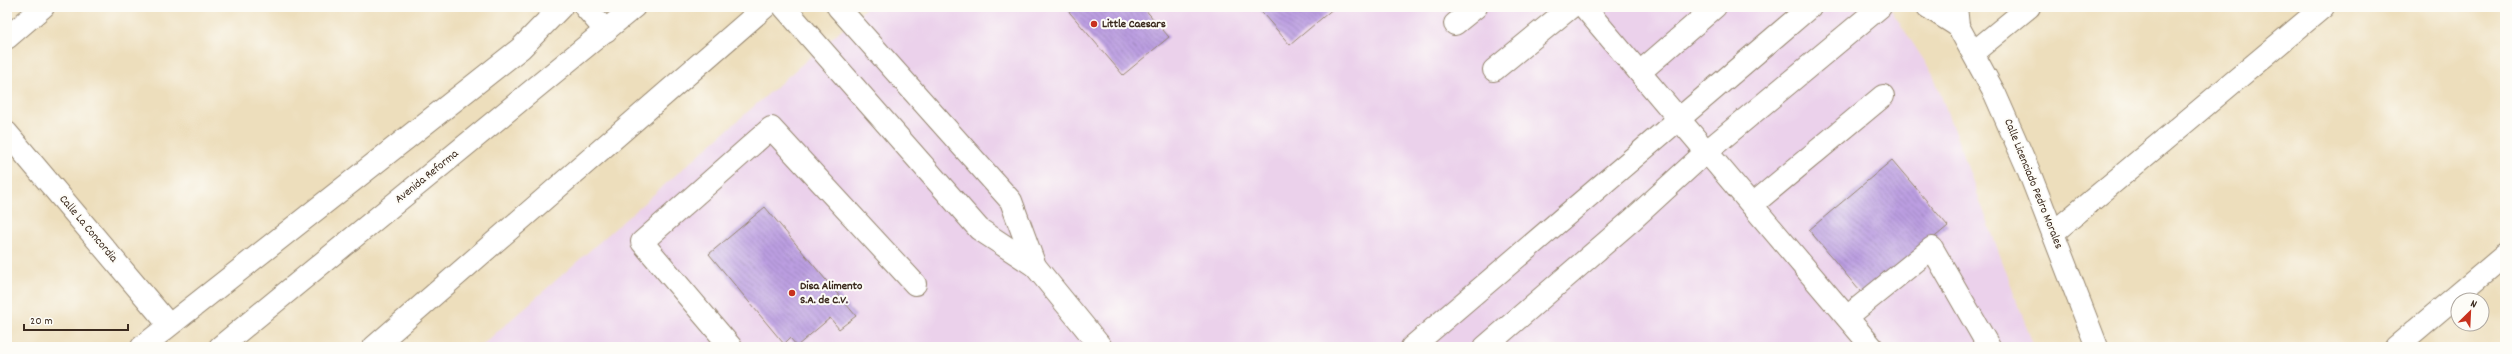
<svg xmlns="http://www.w3.org/2000/svg" width="2512" height="354" font-family="Dekko,sans-serif">
<style>
.built{fill:#ebd1eb}
.building{fill:url(#building-back-hatch)}
.lines{fill:none;stroke-linecap:round;stroke-linejoin:round}
.minor-casing{stroke:#94846d;stroke-width:24}
.major-casing{stroke:#94846d;stroke-width:24}
.minor{stroke:#fff;stroke-width:22}
.major{stroke:#fff;stroke-width:22}
.poi-dot{fill:#c8321e;stroke:#fdfcf7;stroke-width:1.5}
.labels{text-anchor:middle;dominant-baseline:central;stroke-width:4;stroke-linejoin:round;paint-order:stroke}
.poi-label{font-size:12px;font-weight:bold;fill:#3b2a1e;stroke:#fdfcf7;text-anchor:start}
.street-label{font-size:12px;fill:#3b2a1e;stroke:#fdfcf7}
</style>
<defs>
<pattern id="building-back-hatch" width="6" height="6" patternUnits="userSpaceOnUse"><rect width="6" height="6" fill="#bb9ee1"/><path d="M-1 5l2 2M0 0l6 6M5-1l2 2" fill="none" stroke="#9981b6"/></pattern>
</defs>
<rect width="100%" height="100%" fill="#fdfcf7"/>
<filter id="ink" filterUnits="userSpaceOnUse"><feTurbulence type="fractalNoise" baseFrequency=".025" numOctaves="2"/><feDisplacementMap in="SourceGraphic" scale="8" xChannelSelector="R" yChannelSelector="G"/><feConvolveMatrix kernelMatrix="1 2 1 2 8 2 1 2 1" color-interpolation-filters="sRGB"/></filter>
<filter id="wash" filterUnits="userSpaceOnUse"><feTurbulence type="fractalNoise" baseFrequency=".012" numOctaves="4" result="noise"/><feDisplacementMap in="SourceGraphic" scale="16" xChannelSelector="R" yChannelSelector="G"/><feGaussianBlur stdDeviation="0.9" result="paint"/><feColorMatrix in="noise" values="0 0 0 0 0 0 0 0 0 0 0 0 0 0 0 0 0 1.4 0 .05"/><feComposite in="paint" operator="in"/></filter>
<g filter="url(#wash)">
<rect width="100%" height="100%" fill="#eddebc"/>
<!-- built -->
<polygon class="built" points="867,7 1889,7 1933,74 2034,347 480,347"/>
<g id="blocks">
<!-- building -->
<g class="building">
<polygon points="1065,7 1143,7 1169,37 1123,75"/>
<polygon points="1257,7 1335,7 1290,45"/>
<polygon points="1892,160 1948,226 1864,296 1809,230"/>
<polygon points="765,207 856,316 839,329 830,318 797,346 790,338 784,344 709,254"/>
</g>
</g>
</g>
<g filter="url(#ink)">
<use href="#blocks" fill-opacity="0" stroke="#94846d" stroke-width="1"/>
<g class="lines">
<!-- minor casing -->
<g class="minor-casing">
<g id="minor">
<polyline points="585,7 606,31"/>
<polyline points="784,7 979,229 1035,266"/>
<polyline points="838,7 1011,201 1035,266 1101,347"/>
<polyline points="1584,7 1872,347"/>
<polyline points="1928,7 1958,26"/>
<polyline points="1956,7 1958,26 1995,94 2028,169 2097,347"/>
<polyline points="1455,24 1476,7"/>
<polyline points="7,38 43,7"/>
<polyline points="1974,52 2029,7"/>
<polyline points="1494,70 1571,7"/>
<polyline points="1640,72 1715,7"/>
<polyline points="7,133 169,325"/>
<polyline points="1752,205 1883,96"/>
<polyline points="2053,233 2323,7"/>
<polyline points="1847,317 1932,248 1989,347"/>
<polyline points="142,347 521,48 561,7"/>
<polyline points="731,347 642,242 771,128 915,284"/>
<polyline points="1412,347 1810,7"/>
<polyline points="1485,347 1632,220 1706,152 1880,7"/>
<polyline points="2396,347 2505,255"/>
</g>
</g>
<!-- major casing -->
<g class="major-casing">
<g id="major">
<polyline points="220,347 634,7"/>
<polyline points="374,347 765,7"/>
</g>
</g>
<!-- minor -->
<use href="#minor" class="minor"/>
<!-- major -->
<use href="#major" class="major"/>
</g>
</g>
<!-- markers -->
<g class="poi-dot">
<circle cx="1094" cy="24" r="4"/>
<circle cx="792" cy="293" r="4"/>
</g>
<g class="labels">
<!-- poi labels -->
<g class="poi-label">
<text x="1102" y="24">Little Caesars</text>
<text x="800" y="286">Disa Alimento<tspan x="800" dy="14">S.A. de C.V.</tspan></text>
</g>
<!-- street labels -->
<g class="street-label">
<text transform="translate(427 177) rotate(-39)">Avenida Reforma</text>
<text transform="translate(2033 184) rotate(68)">Calle Licenciado Pedro Morales</text>
<text transform="translate(88 229) rotate(50)">Calle La Concordia</text>
</g>
</g>
<!-- margin -->
<rect width="2512" height="354" fill="none" stroke="#fdfcf7" stroke-width="24"/>
<!-- north arrow -->
<g transform="translate(2470 312) rotate(24)"><circle r="19" fill="#fdfcf7" stroke="#afa8a0"/>
<path d="M0-3L7 15L0 10L-7 15Z" fill="#c8321e"/>
<text y="-6" font-size="11" font-weight="bold" text-anchor="middle" fill="#3b2a1e">N</text>
</g>
<!-- scale -->
<path d="M24 324v6h104v-6" fill="none" stroke="#3b2a1e" stroke-width="2"/>
<text x="30" y="324" font-size="12" fill="#3b2a1e" stroke="#fdfcf7" stroke-width="3" paint-order="stroke">20 m</text>
</svg>
